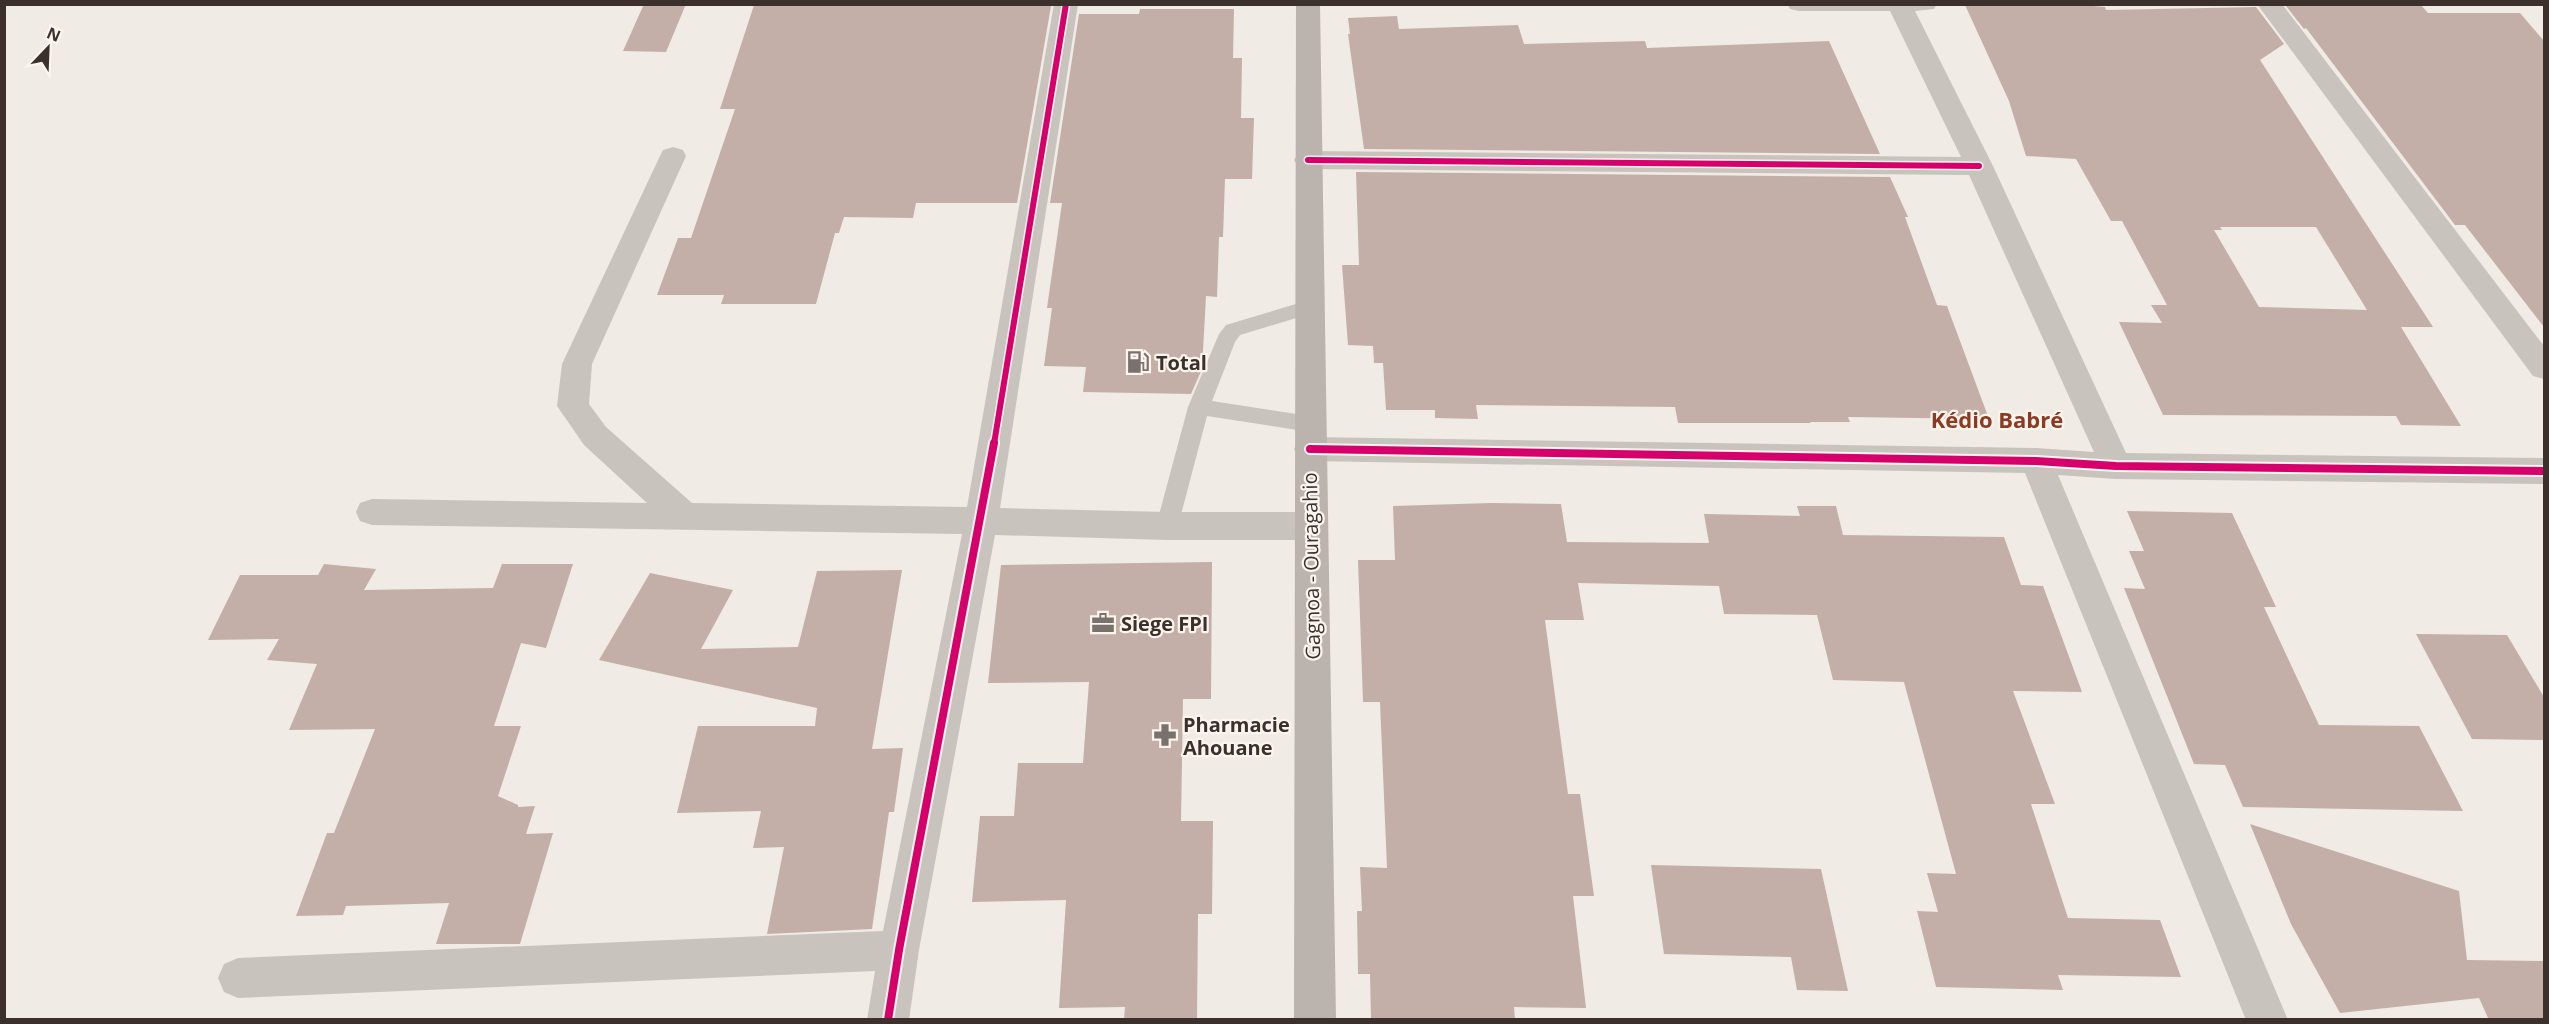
<svg xmlns="http://www.w3.org/2000/svg" width="2549" height="1024" font-family="'Open Sans',sans-serif">
<style>
.building{fill:#c3afa7;fill-rule:evenodd}
.lines{fill:none;stroke-linecap:round;stroke-linejoin:round}
.service{fill:#c9c3be;fill-rule:evenodd}
.minor{fill:#c9c3be;fill-rule:evenodd}
.secondary{fill:#bab3ae;fill-rule:evenodd}
.cycleway-far1-casing{stroke:#fbf5ee;stroke-width:9}
.cycleway-casing{stroke:#fbf5ee;stroke-width:12}
.cycleway-far1{stroke:#d6006c;stroke-width:6}
.cycleway{stroke:#d6006c;stroke-width:8}
.labels{text-anchor:middle;dominant-baseline:central;stroke-width:4.5;stroke-linejoin:round;paint-order:stroke}
.poi-label{font-size:20px;font-weight:bold;fill:#3b302b;stroke:#fbf5ee;text-anchor:start}
.street-label{font-size:20px;fill:#3b302b;stroke:#fbf5ee}
.quarter-label{font-size:22px;font-weight:bold;fill:#8c3b22;stroke:#fbf5ee}
</style>
<rect width="100%" height="100%" fill="#f0ebe5"/>
<!-- building -->
<g class="building">
<polygon points="644,4 686,4 666,52 623,51"/>
<polygon points="858,4 1051,6 1017,203 916,203 913,218 844,217 839,233 835,233 816,304 721,304 724,295 657,295 678,238 691,238 735,109 720,109 754,5"/>
<path d="M1965,5H2082L2105,7L2106,10L2256,7L2284,44L2260,60L2433,327H2401L2461,426L2401,425L2396,416L2163,415L2119,322L2162,323L2151,305H2167L2122,221H2111L2076,159L2026,156L2009,101ZM2220,227H2316L2367,310L2259,307L2214,230H2222Z"/>
<polygon points="2421,5 2428,13 2520,13 2544,41 2544,327 2465,225 2455,225 2306,28 2304,29 2286,6"/>
<polygon points="1140,9 1234,9 1233,58 1242,58 1241,118 1254,118 1252,179 1225,179 1223,237 1219,237 1217,297 1206,296 1202,369 1191,394 1083,392 1086,367 1044,366 1052,308 1047,308 1062,203 1050,203 1079,14 1139,14"/>
<polygon points="1397,16 1399,29 1518,25 1524,44 1645,41 1647,48 1829,41 1880,154 1364,149 1348,34 1350,34 1348,18"/>
<polygon points="1356,172 1890,177 1908,217 1905,217 1937,305 1947,306 1989,419 1848,417 1850,422 1810,422 1811,423 1678,423 1675,407 1476,405 1478,419 1435,418 1435,410 1386,410 1383,363 1374,363 1373,346 1348,345 1342,265 1359,265"/>
<polygon points="1491,503 1561,504 1567,542 1709,543 1704,514 1800,516 1797,506 1836,506 1843,535 2004,537 2021,585 2043,586 2082,692 2013,691 2055,804 2031,804 2068,918 2160,920 2181,977 2058,975 2063,990 1936,987 1917,911 1938,912 1927,873 1956,874 1904,682 1833,680 1817,615 1724,614 1719,586 1578,583 1584,620 1545,620 1568,794 1580,794 1594,896 1573,896 1586,1008 1514,1007 1515,1020 1371,1018 1370,974 1358,974 1357,911 1362,911 1360,867 1387,868 1380,702 1363,702 1358,560 1395,560 1393,506"/>
<polygon points="2127,511 2232,513 2276,607 2264,607 2319,725 2419,726 2463,811 2243,807 2225,765 2194,764 2124,588 2145,589 2129,551 2144,551"/>
<polygon points="1212,562 1211,699 1183,699 1181,821 1213,821 1212,914 1198,914 1197,1020 1124,1020 1125,1007 1059,1008 1066,900 972,902 980,816 1014,816 1018,763 1083,763 1089,682 988,683 1001,565"/>
<polygon points="324,564 376,569 364,590 493,588 502,564 573,564 546,648 521,643 494,726 521,726 498,796 518,805 518,807 535,806 526,834 553,833 520,944 436,944 449,903 346,906 343,915 296,916 327,833 334,833 375,729 289,730 317,664 267,660 279,639 208,640 240,575 318,575"/>
<polygon points="902,570 872,749 903,748 894,812 889,812 872,929 767,934 784,847 753,848 761,811 677,813 698,726 815,726 817,708 599,660 650,573 733,590 701,649 798,647 817,571"/>
<polygon points="2416,634 2507,635 2544,697 2544,740 2472,739"/>
<polygon points="2250,824 2459,891 2467,960 2544,961 2544,1020 2489,1020 2479,998 2340,1013 2291,924"/>
<polygon points="1651,865 1821,869 1848,991 1797,990 1791,957 1664,954"/>
</g>
<g class="lines">
<!-- service -->
<polygon class="service" points="1309,300 1316,302 1319,307 1316,312 1240,335 1235,342 1212,401 1310,416 1318,418 1321,424 1318,430 1310,432 1207,416 1178,526 1175,533 1167,535 1159,533 1156,526 1188,407 1219,334 1226,325"/>
<!-- minor -->
<g class="minor">
<polygon points="1054,4 1078,4 1000,508 1167,512 1311,512 1323,516 1328,526 1323,536 1311,540 1167,540 995,535 919,950 909,1020 867,1020 875,971 238,998 224,992 218,978 224,964 238,958 883,931 962,534 372,525 360,521 356,512 360,503 372,499 647,503 584,445 557,406 562,364 660,156 663,150 673,147 683,150 686,156 592,364 589,404 606,427 692,503 967,507"/>
<polygon points="1787,4 1937,4 1934,9 1915,11 1993,166 2126,453 2544,458 2544,484 2116,479 2058,475 2288,1020 2246,1020 2025,473 1310,461 1299,458 1294,449 1299,440 1310,437 2036,448 2094,452 1969,175 1308,169 1298,166 1294,160 1298,154 1308,151 1961,157 1890,11 1799,11 1790,9"/>
<polygon points="2257,4 2282,4 2544,346 2544,379 2533,376"/>
</g>
<!-- secondary -->
<polygon class="secondary" points="1296,4 1320,4 1336,1020 1294,1020"/>
<!-- cycleway-far1 casing -->
<g class="cycleway-far1-casing">
<g id="cycleway-far1">
<polyline points="1308,160 1979,166"/>
<polyline points="994,444 1066,4"/>
</g>
</g>
<!-- cycleway casing -->
<g class="cycleway-casing">
<g id="cycleway">
<polyline points="1310,449 2036,461 2116,466 2544,471"/>
<polyline points="888,1020 899,950 994,443"/>
</g>
</g>
<!-- cycleway-far1 -->
<use href="#cycleway-far1" class="cycleway-far1"/>
<!-- cycleway -->
<use href="#cycleway" class="cycleway"/>
</g>
<!-- icons -->
<defs>
<g id="fuel-bare" transform="scale(1.8)"><path d="M-5.5-6h7V0h2V4h1.3V-2.5L3-4.5l.8-.8L6-3V5H2.5V1h-1V6h-7ZM-4.2-4.7v3.2H.2V-4.7Z" fill="#7a716c" stroke="#fbf5ee" stroke-width="2.5" paint-order="stroke"/></g>
<g id="office-bare" transform="scale(1.8)"><path d="M-6-3h4V-5.5h4V-3h4V5H-6ZM-1-4.5V-3h2v-1.5ZM-6 0V1H6V0Z" fill="#7a716c" stroke="#fbf5ee" stroke-width="2.5" paint-order="stroke"/></g>
<g id="pharmacy-bare" transform="scale(1.8)"><path d="M-2-6h4v4h4v4h-4v4h-4v-4h-4v-4h4Z" fill="#7a716c" stroke="#fbf5ee" stroke-width="2.5" paint-order="stroke"/></g>
</defs>
<g fill-rule="evenodd">
<use href="#fuel-bare" x="1138" y="362"/>
<use href="#office-bare" x="1103" y="623"/>
<use href="#pharmacy-bare" x="1165" y="735"/>
</g>
<g class="labels">
<!-- poi labels -->
<g class="poi-label">
<text x="1156" y="362">Total</text>
<text x="1121" y="623">Siege FPI</text>
<text x="1183" y="724">Pharmacie<tspan x="1183" dy="23">Ahouane</tspan></text>
</g>
<!-- street labels -->
<g class="street-label">
<text transform="translate(1311 566) rotate(-91)">Gagnoa - Ouragahio</text>
</g>
<!-- quarter labels -->
<g class="quarter-label">
<text x="1997" y="419">Kédio Babré</text>
</g>
</g>
<!-- border -->
<rect width="2549" height="1024" fill="none" stroke="#3b302b" stroke-width="12"/>
<!-- north arrow -->
<g transform="translate(48 48) rotate(23)" stroke="#fbf5ee" stroke-width="4.5" paint-order="stroke">
<path d="M0-4.5L10 22L0 15L-10 22Z" fill="#3b302b"/>
<text y="-9" font-size="16" font-weight="bold" text-anchor="middle" fill="#3b302b">N</text>
</g>
</svg>
